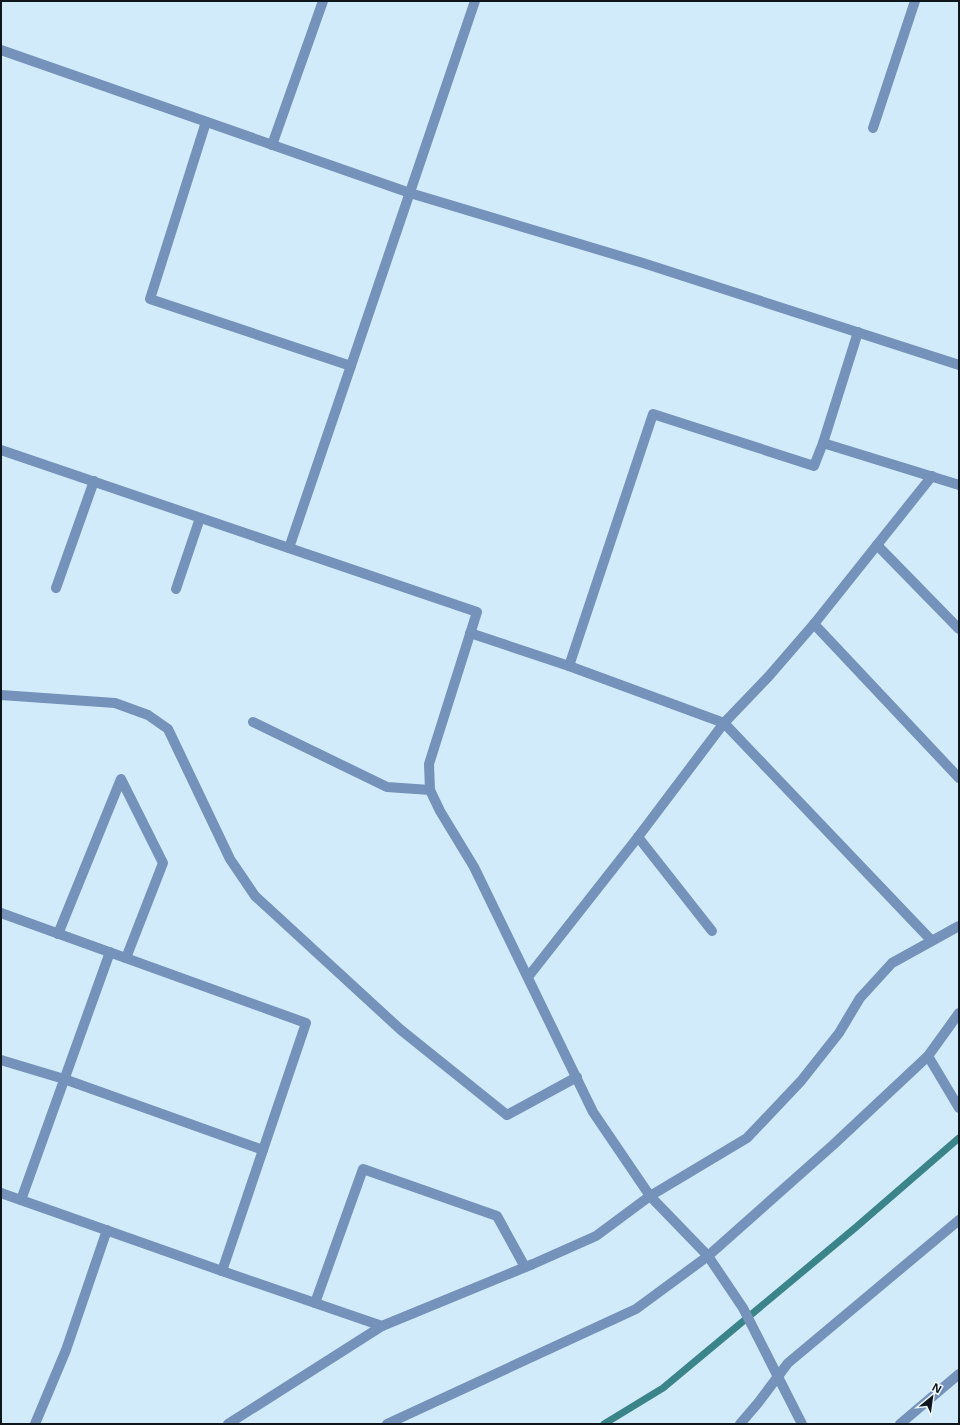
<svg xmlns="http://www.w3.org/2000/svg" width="960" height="1425" font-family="'Open Sans',sans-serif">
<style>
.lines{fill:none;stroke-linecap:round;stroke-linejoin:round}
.stream{stroke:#3b8489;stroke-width:7}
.street{stroke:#7492ba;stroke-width:10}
</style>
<rect width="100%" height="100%" fill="#d2ebfb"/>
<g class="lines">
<!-- stream -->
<polyline class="stream" points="604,1424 663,1388 855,1228 959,1138"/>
<!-- street -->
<g class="street">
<polyline points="1,50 410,193 643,263 959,365"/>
<polyline points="206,122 150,299 351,366"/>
<polyline points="873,128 915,1"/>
<polyline points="272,145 323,1"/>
<polyline points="858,332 823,443 959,485"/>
<polyline points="1,450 477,612 429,764 430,790 440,811 474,867 593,1112 650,1196 708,1256 743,1308 802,1424"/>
<polyline points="877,545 959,629"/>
<polyline points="289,548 475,1"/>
<polyline points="56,588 94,481"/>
<polyline points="176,589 200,518"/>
<polyline points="814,624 959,778"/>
<polyline points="470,633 569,666 724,723 931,940"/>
<polyline points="569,666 653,414 814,466 823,443"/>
<polyline points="1,695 115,703 148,715 168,729 230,859 255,896 401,1030 507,1115 577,1077"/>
<polyline points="253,722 387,787 430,790"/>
<polyline points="638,837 712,931"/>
<polyline points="1,913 306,1023 222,1271 1,1193"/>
<polyline points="58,934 121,779 163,863 126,958"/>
<polyline points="528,977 638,837 724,723 769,676 814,624 932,476"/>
<polyline points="928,1056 959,1108"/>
<polyline points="1,1060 64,1079 263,1150"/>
<polyline points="21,1200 110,952"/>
<polyline points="222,1271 382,1326"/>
<polyline points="315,1303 363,1169 497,1216 525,1267"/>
<polyline points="35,1424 66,1350 107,1230"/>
<polyline points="228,1424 382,1326 533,1264 596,1236 650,1196 747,1138 801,1081 839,1033 860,998 892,963 959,926"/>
<polyline points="387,1424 636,1309 708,1256 833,1145 928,1056 959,1013"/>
<polyline points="740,1424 758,1403 788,1363 959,1220"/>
<polyline points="900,1424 959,1374"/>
</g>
</g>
<!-- border -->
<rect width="960" height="1425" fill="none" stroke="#0e171d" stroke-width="4"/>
<!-- north arrow -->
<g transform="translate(932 1397) rotate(29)" stroke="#ecf6fc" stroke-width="3" paint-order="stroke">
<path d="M0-3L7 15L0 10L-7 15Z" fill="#0e171d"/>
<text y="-6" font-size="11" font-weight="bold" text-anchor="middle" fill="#0e171d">N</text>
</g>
</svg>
